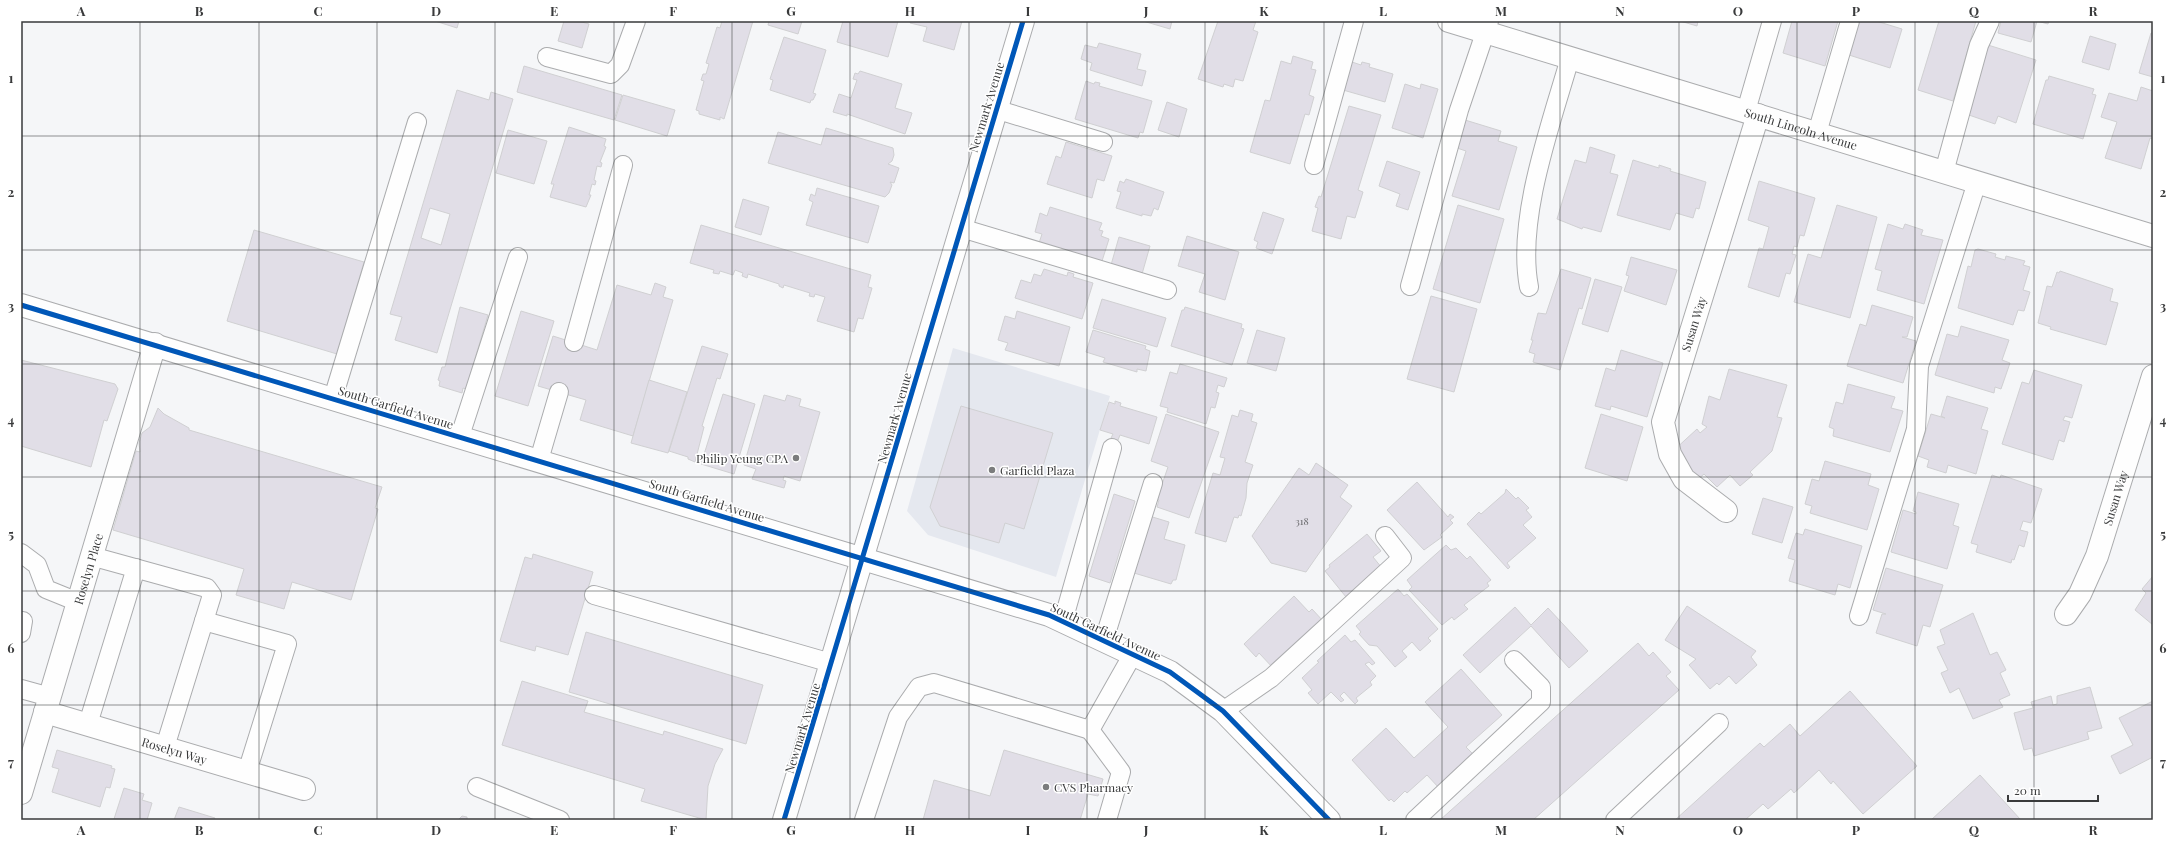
<svg xmlns="http://www.w3.org/2000/svg" width="2174" height="841" font-family="'Playfair Display',serif">
<style>
.built{fill:#e5e8ef}
.building{fill:#e1dee7;stroke:#d0d0d2;fill-rule:evenodd}
.lines{fill:none;stroke-linecap:round;stroke-linejoin:round}
.lane-casing{stroke:#abacae;stroke-width:20}
.street-casing{stroke:#abacae;stroke-width:24}
.secondary-casing{stroke:#abacae;stroke-width:24}
.lane{stroke:#fefefe;stroke-width:18}
.street{stroke:#fefefe;stroke-width:22}
.secondary{stroke:#fefefe;stroke-width:22}
.cycleway-casing{stroke:#fff;stroke-width:8}
.cycleway{stroke:#0057b8;stroke-width:5}
.grid{fill:none;stroke:#393a3b;stroke-width:1;stroke-opacity:0.55}
.poi-dot{fill:#7b7c7d;stroke:#fff;stroke-width:1.5}
.labels{text-anchor:middle;dominant-baseline:central;stroke-width:3;stroke-linejoin:round;paint-order:stroke}
.number-label{font-size:10px;fill:#666669}
.street-label{font-size:12px;fill:#393a3b;stroke:#fff}
.poi-label{font-size:12px;fill:#393a3b;stroke:#fff;text-anchor:start}
.neatline{fill:none;stroke:#393a3b;stroke-width:1.5}
.grid-label{font-size:13px;text-anchor:middle;font-weight:bold;fill:#393a3b}
</style>
<rect width="100%" height="100%" fill="#f5f6f8"/>
<!-- built -->
<polygon class="built" points="953,348 1110,396 1056,577 928,535 907,511"/>
<!-- building -->
<g class="building">
<polygon points="435,21 459,21 457,28"/>
<polygon points="564,21 578,21 589,24 582,48 558,41"/>
<polygon points="722,21 753,21 724,119 720,117 720,120 699,114 699,111 696,110 704,81 701,80 703,74 706,74 709,64 706,63 717,27 720,28"/>
<polygon points="769,21 802,21 798,34 768,25"/>
<polygon points="843,21 898,21 888,57 837,42"/>
<polygon points="911,21 962,21 954,50 923,41 927,27 910,23"/>
<polygon points="1143,21 1172,21 1170,29"/>
<polygon points="1218,21 1256,21 1253,30 1258,32 1243,81 1235,79 1233,87 1224,84 1223,87 1198,79"/>
<polygon points="1680,21 1698,21 1697,26"/>
<polygon points="1792,21 1838,21 1825,66 1783,53"/>
<polygon points="1856,21 1876,21 1902,29 1890,68 1849,55"/>
<polygon points="1939,21 1976,21 1953,101 1918,90"/>
<polygon points="2001,21 2049,21 2048,24 2037,21 2031,42 1998,33"/>
<polygon points="2151,33 2153,33 2153,77 2139,73"/>
<polygon points="2090,36 2116,44 2109,70 2082,62"/>
<polygon points="784,37 826,50 813,93 816,94 813,100 811,100 810,103 770,90 773,80 770,79"/>
<polygon points="1099,43 1141,54 1137,69 1146,71 1142,86 1090,70 1092,63 1081,59 1085,45 1097,48"/>
<polygon points="1988,45 2036,60 2016,123 1998,116 1995,124 1966,114"/>
<polygon points="1293,56 1313,62 1311,69 1316,70 1309,95 1314,97 1309,115 1305,114 1290,164 1250,152 1265,100 1270,101 1281,61 1291,64"/>
<polygon points="1352,62 1361,65 1362,62 1370,64 1369,67 1393,74 1385,102 1343,90"/>
<polygon points="524,66 622,95 614,120 517,92"/>
<polygon points="860,71 902,84 895,108 912,113 905,134 847,114 847,116 833,112 839,94 851,98 857,80 853,79 855,73 858,74"/>
<polygon points="2049,76 2094,89 2092,94 2096,95 2083,139 2033,124 2046,80 2048,80"/>
<polygon points="1086,81 1094,84 1095,82 1100,83 1099,86 1152,101 1143,133 1140,132 1138,138 1075,119"/>
<polygon points="1405,84 1420,89 1421,84 1438,89 1423,138 1392,128"/>
<polygon points="2141,87 2153,91 2153,139 2150,138 2141,169 2105,158 2117,122 2101,117 2109,93 2137,101"/>
<path d="M457,90L489,100L491,92L513,99L437,353L395,340L402,317L390,314ZM430,208L450,214L441,245L421,238Z"/>
<polygon points="623,95 675,110 667,136 615,120"/>
<polygon points="1167,102 1187,109 1179,137 1158,130"/>
<polygon points="1349,106 1381,115 1358,190 1363,192 1355,218 1347,216 1341,239 1312,231 1318,208 1315,207 1319,196 1321,197"/>
<polygon points="1465,120 1501,131 1498,141 1517,147 1499,210 1452,196 1466,151 1457,148"/>
<polygon points="569,127 606,139 604,146 606,147 600,162 602,163 601,167 597,166 594,180 596,181 595,185 592,184 589,195 591,195 586,207 550,197 554,184 551,184"/>
<polygon points="826,128 893,148 894,155 892,161 888,164 899,168 894,183 890,182 892,185 889,193 885,197 768,163 778,132 821,145"/>
<polygon points="508,130 547,141 534,184 496,173"/>
<polygon points="1066,142 1112,156 1104,181 1097,179 1092,198 1047,184 1056,156 1061,158"/>
<polygon points="1590,147 1615,155 1610,173 1618,175 1601,232 1583,227 1582,229 1557,219 1575,160 1586,163"/>
<polygon points="1633,160 1659,168 1659,165 1671,169 1670,171 1706,182 1699,209 1696,208 1693,218 1676,213 1670,230 1617,215"/>
<polygon points="1387,161 1420,172 1408,210 1396,206 1400,194 1379,186"/>
<polygon points="1126,179 1164,192 1158,210 1154,208 1151,216 1142,214 1142,216 1116,208 1121,192 1117,191 1120,181 1124,183"/>
<polygon points="1759,181 1815,198 1804,236 1800,235 1797,247 1794,246 1792,254 1796,255 1790,274 1786,273 1779,297 1748,287 1759,248 1763,249 1769,227 1748,220"/>
<polygon points="817,188 879,206 868,243 806,225 813,202 809,200 811,194 815,196"/>
<polygon points="743,199 769,207 761,235 735,227"/>
<polygon points="1458,205 1504,219 1480,303 1433,289"/>
<polygon points="1837,205 1877,217 1850,318 1794,302 1808,254 1821,258"/>
<polygon points="1050,207 1102,223 1099,230 1103,231 1101,236 1109,239 1102,261 1039,243 1042,234 1035,232 1040,213 1047,216"/>
<polygon points="1263,212 1284,219 1272,254 1256,248 1258,242 1254,240"/>
<polygon points="1888,224 1903,229 1905,224 1923,230 1921,235 1943,240 1924,304 1877,290 1882,271 1875,269"/>
<polygon points="701,225 871,275 868,287 872,288 863,319 858,318 854,332 817,321 825,297 815,294 814,297 809,296 810,293 784,285 783,288 779,286 779,284 748,274 747,278 742,276 743,273 735,270 733,275 720,271 719,274 713,273 714,270 690,263"/>
<polygon points="254,230 364,262 337,354 227,321"/>
<polygon points="1187,236 1239,252 1225,300 1199,292 1205,274 1178,266"/>
<polygon points="1119,237 1150,246 1142,274 1111,265"/>
<polygon points="1978,249 1996,254 1995,257 2005,260 2006,256 2025,261 2023,265 2030,267 2023,290 2030,292 2024,311 2018,310 2013,325 1958,308 1968,266 1971,267 1975,250"/>
<polygon points="1631,257 1677,270 1666,305 1624,291 1629,276 1626,275"/>
<polygon points="1044,269 1067,276 1068,272 1074,274 1073,277 1093,283 1082,319 1015,298 1021,280 1031,283 1034,274 1041,276"/>
<polygon points="1561,269 1591,278 1582,309 1579,308 1560,370 1533,362 1535,354 1529,352 1533,340 1531,340 1538,313 1546,314"/>
<polygon points="2060,271 2113,289 2110,301 2118,303 2106,345 2050,329 2051,327 2038,323 2047,286 2052,287 2057,272 2059,273"/>
<polygon points="1595,279 1622,287 1608,332 1582,324"/>
<polygon points="655,283 666,287 663,297 673,300 633,436 580,420 586,400 538,386 553,336 597,350 617,285 651,295"/>
<polygon points="1431,296 1477,309 1454,392 1407,379"/>
<polygon points="1102,299 1166,318 1157,347 1093,328"/>
<polygon points="1872,305 1913,317 1907,337 1902,337 1916,341 1903,383 1847,366 1860,324 1866,326"/>
<polygon points="460,307 488,315 466,389 463,388 462,393 439,386 440,381 438,380 442,367 445,367"/>
<polygon points="1185,307 1242,324 1241,328 1244,329 1232,365 1171,346 1182,310 1184,310"/>
<polygon points="521,311 554,321 528,406 495,396"/>
<polygon points="1017,311 1070,327 1059,366 1005,350 1008,343 998,340 1005,316 1015,319"/>
<polygon points="1961,326 2009,340 2002,360 2010,363 2001,389 1995,387 1994,393 1935,375 1947,334 1958,337"/>
<polygon points="1093,330 1146,346 1145,349 1150,351 1146,371 1137,369 1137,372 1103,362 1105,358 1086,352"/>
<polygon points="1257,330 1285,338 1276,371 1247,363"/>
<polygon points="702,346 728,354 720,379 717,378 702,426 704,427 695,462 688,459 688,457 669,451"/>
<polygon points="1621,350 1663,363 1647,417 1611,406 1610,410 1595,406 1606,368 1615,371"/>
<polygon points="21,360 115,384 118,389 107,421 104,420 91,467 21,446"/>
<polygon points="1180,364 1227,378 1224,387 1218,385 1216,392 1219,393 1215,408 1211,407 1206,424 1167,412 1168,408 1160,406 1170,372 1177,374"/>
<polygon points="1729,369 1787,385 1777,417 1782,418 1772,451 1750,472 1753,475 1740,486 1730,475 1717,487 1704,474 1696,481 1673,451 1697,429 1700,433 1707,427 1702,424 1709,396 1720,400"/>
<polygon points="2034,370 2082,385 2072,418 2065,416 2063,420 2070,422 2064,442 2059,440 2053,460 2002,444 2022,382 2029,384"/>
<polygon points="649,380 687,392 668,453 631,443"/>
<polygon points="1848,384 1895,397 1891,408 1903,411 1890,452 1833,436 1834,429 1829,427 1836,402 1843,404"/>
<polygon points="723,394 755,404 734,474 701,464"/>
<polygon points="764,395 785,401 787,395 801,399 799,406 820,412 800,481 784,476 783,480 786,481 784,488 752,479 756,469 744,465"/>
<polygon points="1947,396 1988,408 1981,429 1988,431 1976,474 1948,465 1946,473 1927,467 1929,460 1918,456 1931,414 1945,418 1941,416"/>
<polygon points="1115,401 1121,403 1120,406 1157,417 1149,444 1120,435 1118,440 1111,438 1113,434 1100,430 1109,402 1115,404"/>
<polygon points="961,406 1053,433 1024,529 1005,523 999,543 940,526 930,507"/>
<polygon points="158,408 164,414 189,428 189,430 382,487 375,508 378,509 351,600 292,582 284,609 236,595 244,569 113,530 136,451 140,452 139,443 142,433 150,427"/>
<polygon points="1240,410 1253,414 1251,421 1257,423 1245,462 1253,465 1247,483 1246,498 1241,516 1239,515 1238,518 1234,517 1226,542 1195,533 1213,473 1220,475 1225,458 1220,457 1232,415 1238,417"/>
<polygon points="1166,414 1219,432 1189,518 1157,507 1159,500 1157,499 1168,467 1151,461"/>
<polygon points="1601,414 1643,427 1627,481 1585,468"/>
<polygon points="1825,461 1871,474 1868,485 1879,489 1867,530 1810,513 1812,506 1805,504 1812,479 1819,481"/>
<polygon points="1316,463 1348,485 1340,497 1352,506 1306,572 1271,563 1252,536 1299,468 1309,475"/>
<polygon points="1992,475 2000,478 2001,475 2042,489 2031,523 2023,521 2020,530 2028,532 2024,547 2019,545 2014,560 2012,559 2011,563 1976,552 1978,545 1971,543"/>
<polygon points="1417,482 1448,517 1450,514 1454,517 1450,520 1453,523 1440,535 1442,537 1424,550 1387,510"/>
<polygon points="1506,489 1516,499 1518,497 1529,508 1526,510 1532,517 1523,525 1536,538 1507,563 1510,567 1508,569 1467,524 1479,512 1481,514 1505,493"/>
<polygon points="1918,492 1959,504 1953,525 1959,527 1947,569 1891,552 1903,510 1916,514 1916,512 1913,511"/>
<polygon points="1114,494 1135,501 1110,583 1089,576"/>
<polygon points="1763,498 1793,507 1782,543 1752,534"/>
<polygon points="1146,515 1169,522 1164,539 1185,545 1176,580 1173,580 1171,584 1134,573"/>
<polygon points="1805,529 1862,546 1850,588 1838,584 1835,595 1789,581 1795,560 1788,558 1796,533 1803,535"/>
<polygon points="1367,534 1381,551 1373,557 1382,568 1346,597 1325,571 1330,567 1329,565"/>
<polygon points="1446,545 1451,550 1456,548 1467,559 1470,556 1491,580 1487,583 1489,586 1464,605 1468,609 1454,620 1452,617 1442,625 1409,590 1412,587 1407,580"/>
<polygon points="533,554 593,572 568,655 536,646 535,651 500,641 525,557 532,559"/>
<polygon points="1886,568 1943,585 1930,627 1923,625 1917,646 1876,633 1882,614 1886,614 1873,610"/>
<polygon points="2153,576 2153,625 2135,610 2146,593 2142,589"/>
<polygon points="1398,589 1404,596 1407,594 1438,629 1428,638 1431,641 1420,651 1412,642 1402,651 1407,657 1395,667 1377,646 1369,645 1359,634 1361,632 1356,626"/>
<polygon points="1294,596 1309,612 1312,609 1324,622 1274,669 1259,653 1256,657 1244,644"/>
<polygon points="1687,606 1756,651 1751,657 1757,665 1736,684 1729,676 1719,685 1717,683 1710,689 1689,665 1696,659 1665,640"/>
<polygon points="1515,607 1531,625 1548,608 1588,651 1569,668 1531,626 1480,673 1463,655"/>
<polygon points="1973,613 1990,655 1997,652 2006,670 2000,673 2010,695 1999,700 2003,707 1973,719 1959,688 1950,693 1941,673 1948,670 1937,647 1945,644 1940,630"/>
<polygon points="586,632 763,685 746,744 569,692"/>
<polygon points="1345,635 1351,642 1355,640 1375,663 1372,665 1369,662 1365,664 1376,676 1370,682 1372,685 1356,698 1358,701 1355,704 1344,692 1340,696 1344,700 1341,702 1331,692 1318,704 1308,693 1312,690 1302,678 1319,662 1317,661"/>
<polygon points="1638,643 1649,656 1653,652 1671,672 1666,676 1679,690 1533,820 1440,820"/>
<polygon points="1461,669 1502,715 1466,747 1475,756 1439,788 1427,775 1407,793 1405,791 1394,802 1391,799 1389,801 1352,760 1386,728 1414,758 1448,727 1425,702"/>
<polygon points="522,681 588,701 584,712 663,735 664,731 723,749 715,764 708,786 706,820 641,801 645,789 502,745"/>
<polygon points="2090,687 2102,728 2087,732 2089,739 2034,756 2032,748 2024,750 2014,713 2033,708 2031,702 2051,696 2053,705 2057,704 2057,696"/>
<polygon points="1850,691 1917,766 1863,814 1833,781 1831,784 1819,770 1794,793 1791,789 1768,809 1763,804 1745,820 1675,820 1760,743 1764,747 1790,724 1800,736"/>
<polygon points="2153,701 2153,757 2120,774 2111,756 2133,745 2119,718"/>
<polygon points="57,750 112,766 111,768 115,769 110,788 106,787 100,807 52,792 59,769 52,767"/>
<polygon points="1004,750 1103,779 1098,796 1088,794 1080,820 923,820 934,780 990,796"/>
<polygon points="1980,775 2020,819 1931,820"/>
<polygon points="124,788 144,794 142,800 152,803 147,820 114,819"/>
<polygon points="179,807 215,818 214,820 174,820"/>
<polygon points="462,816 467,817 467,819 469,820 458,820"/>
</g>
<g class="lines">
<!-- lane casing -->
<g class="lane-casing">
<g id="lane">
<polyline points="547,57 611,74 620,65 636,21"/>
<polyline points="995,109 1103,142"/>
<polyline points="1746,111 1772,21"/>
<polyline points="1817,133 1850,21"/>
<polyline points="1314,165 1354,21"/>
<polyline points="1944,172 1979,45 1990,21"/>
<polyline points="961,228 1167,290"/>
<polyline points="1410,286 1459,110 1489,21"/>
<path d="M1529,287C1516,219 1551,124 1570,58"/>
<polyline points="574,342 623,165"/>
<polyline points="333,398 417,122"/>
<polyline points="460,436 518,257"/>
<polyline points="539,460 559,392"/>
<polyline points="21,553 37,565 46,589 78,602"/>
<polyline points="91,556 207,588 212,595 165,747"/>
<polyline points="594,595 831,663"/>
<polyline points="1859,616 1916,429 1919,366 1977,182"/>
<polyline points="21,621 23,621 21,633"/>
<polyline points="204,621 287,644 247,772"/>
<polyline points="1063,621 1112,448"/>
<polyline points="1104,640 1153,483"/>
<polyline points="21,689 50,697"/>
<polyline points="1223,711 1271,678 1402,558 1385,536"/>
<polyline points="88,724 136,568"/>
<polyline points="1090,730 1121,772 1107,820"/>
<polyline points="477,787 560,820"/>
<polyline points="864,820 898,717 919,687 934,683 1090,730 1133,654"/>
<polyline points="1415,820 1541,702 1541,687 1514,660"/>
<polyline points="1615,820 1719,723"/>
</g>
</g>
<!-- street casing -->
<g class="street-casing">
<g id="street">
<path id="s1" d="M1449,21L2153,236"/>
<path id="s2" d="M1726,511L1684,479L1670,454L1663,422L1758,115"/>
<path id="s3" d="M2066,614L2080,594L2097,556L2153,376"/>
<path id="s4" d="M45,712L304,789"/>
<path id="s5" d="M21,793L155,344"/>
</g>
</g>
<!-- secondary casing -->
<g class="secondary-casing">
<g id="secondary">
<polyline points="21,305 1049,615 1170,672 1223,711 1329,820"/>
<polyline points="784,820 1023,21"/>
</g>
</g>
<!-- lane -->
<use href="#lane" class="lane"/>
<!-- street -->
<use href="#street" class="street"/>
<!-- secondary -->
<use href="#secondary" class="secondary"/>
<!-- cycleway casing -->
<g class="cycleway-casing">
<g id="cycleway">
<polyline points="21,305 1049,615 1170,672 1223,711 1329,820"/>
<polyline points="784,820 1023,21"/>
</g>
</g>
<!-- cycleway -->
<use href="#cycleway" class="cycleway"/>
</g>
<!-- grid -->
<path class="grid" d="M140,21V820M259,21V820M377,21V820M495,21V820M614,21V820M732,21V820M850,21V820M969,21V820M1087,21V820M1205,21V820M1324,21V820M1442,21V820M1560,21V820M1679,21V820M1797,21V820M1915,21V820M2034,21V820M21,136H2153M21,250H2153M21,364H2153M21,477H2153M21,591H2153M21,705H2153"/>
<!-- markers -->
<g class="poi-dot">
<circle cx="796" cy="458" r="4"/>
<circle cx="992" cy="470" r="4"/>
<circle cx="1046" cy="787" r="4"/>
</g>
<g class="labels">
<!-- number labels -->
<g class="number-label">
<text x="1302" y="521">318</text>
</g>
<!-- street labels -->
<g class="street-label">
<text transform="translate(986 107) rotate(-73)">Newmark Avenue</text>
<text stroke="none"><textPath href="#s1" startOffset="368">South Lincoln Avenue</textPath></text>
<text stroke="none"><textPath href="#s2" startOffset="217">Susan Way</textPath></text>
<text transform="translate(396 407) rotate(17)">South Garfield Avenue</text>
<text transform="translate(894 418) rotate(-74)">Newmark Avenue</text>
<text stroke="none"><textPath href="#s3" startOffset="127">Susan Way</textPath></text>
<text transform="translate(707 500) rotate(17)">South Garfield Avenue</text>
<text stroke="none"><textPath href="#s5" startOffset="234">Roselyn Place</textPath></text>
<text transform="translate(1106 631) rotate(25)">South Garfield Avenue</text>
<text transform="translate(802 728) rotate(-73)">Newmark Avenue</text>
<text stroke="none"><textPath href="#s4" startOffset="135">Roselyn Way</textPath></text>
</g>
<!-- poi labels -->
<g class="poi-label">
<text x="788" y="458" text-anchor="end">Philip Yeung CPA</text>
<text x="1000" y="470">Garfield Plaza</text>
<text x="1054" y="787">CVS Pharmacy</text>
</g>
</g>
<!-- border -->
<rect width="2174" height="841" fill="none" stroke="#ffffff" stroke-width="44"/>
<!-- scale -->
<path d="M2008 795v6h90v-6" fill="none" stroke="#393a3b" stroke-width="2"/>
<text x="2014" y="795" font-size="12" fill="#393a3b" stroke="#ffffff" stroke-width="3" paint-order="stroke">20 m</text>
<rect x="22" y="22" width="2130" height="797" class="neatline"/>
<g class="grid-label">
<text x="81" y="16">A</text>
<text x="199" y="16">B</text>
<text x="318" y="16">C</text>
<text x="436" y="16">D</text>
<text x="554" y="16">E</text>
<text x="673" y="16">F</text>
<text x="791" y="16">G</text>
<text x="910" y="16">H</text>
<text x="1028" y="16">I</text>
<text x="1146" y="16">J</text>
<text x="1264" y="16">K</text>
<text x="1383" y="16">L</text>
<text x="1501" y="16">M</text>
<text x="1620" y="16">N</text>
<text x="1738" y="16">O</text>
<text x="1856" y="16">P</text>
<text x="1974" y="16">Q</text>
<text x="2093" y="16">R</text>
<text x="11" y="83">1</text>
<text x="2163" y="83">1</text>
<text x="11" y="197">2</text>
<text x="2163" y="197">2</text>
<text x="11" y="311">3</text>
<text x="2163" y="311">3</text>
<text x="11" y="425">4</text>
<text x="2163" y="425">4</text>
<text x="11" y="539">5</text>
<text x="2163" y="539">5</text>
<text x="11" y="653">6</text>
<text x="2163" y="653">6</text>
<text x="11" y="767">7</text>
<text x="2163" y="767">7</text>
<text x="81" y="835">A</text>
<text x="199" y="835">B</text>
<text x="318" y="835">C</text>
<text x="436" y="835">D</text>
<text x="554" y="835">E</text>
<text x="673" y="835">F</text>
<text x="791" y="835">G</text>
<text x="910" y="835">H</text>
<text x="1028" y="835">I</text>
<text x="1146" y="835">J</text>
<text x="1264" y="835">K</text>
<text x="1383" y="835">L</text>
<text x="1501" y="835">M</text>
<text x="1620" y="835">N</text>
<text x="1738" y="835">O</text>
<text x="1856" y="835">P</text>
<text x="1974" y="835">Q</text>
<text x="2093" y="835">R</text>
</g>
</svg>
